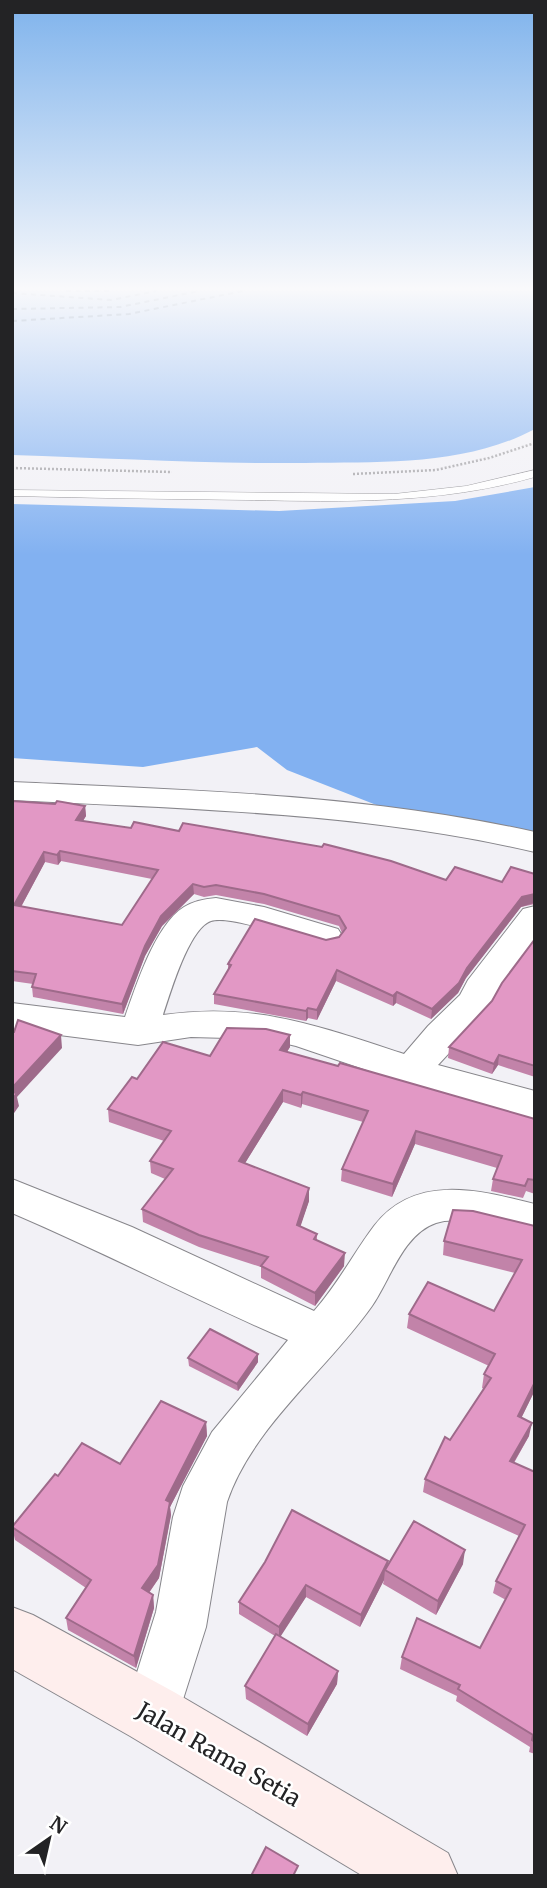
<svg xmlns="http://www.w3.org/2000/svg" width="547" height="1888" font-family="Merriweather,serif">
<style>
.water{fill:#82b1f1}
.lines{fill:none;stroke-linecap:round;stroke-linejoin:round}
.ferry{stroke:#15437b;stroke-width:2;stroke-dasharray:5 4.5;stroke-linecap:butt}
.lane-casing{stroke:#87868b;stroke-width:1}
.street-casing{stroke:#87868b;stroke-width:2}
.secondary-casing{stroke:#87868b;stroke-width:2}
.path{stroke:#9e9da1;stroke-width:2.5;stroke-dasharray:2 2;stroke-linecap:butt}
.lane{fill:#fff;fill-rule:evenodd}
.street{fill:#fff;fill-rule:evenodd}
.secondary{fill:#feeeed;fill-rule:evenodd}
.wall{fill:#c283a9;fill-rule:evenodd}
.shaded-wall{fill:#9e6a8a}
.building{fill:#e298c5;stroke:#9e6a8a;stroke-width:2;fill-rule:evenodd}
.labels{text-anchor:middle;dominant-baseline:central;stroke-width:5;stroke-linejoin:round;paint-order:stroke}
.near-street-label{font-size:23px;fill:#232325;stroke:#fff}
</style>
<rect width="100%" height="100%" fill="#f2f1f6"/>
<!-- water -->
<g class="water">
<path d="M12,291H535V429C465,466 383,462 305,463C208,464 110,458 12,455Z"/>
<polygon points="535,487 535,833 384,808 287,770 257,747 143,767 12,758 12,504 279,511 455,501"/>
</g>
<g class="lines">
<!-- ferry -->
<g class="ferry">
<polyline points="66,291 112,291"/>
<polyline points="12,293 111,300 156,291"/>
<polyline points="12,309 120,307 199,291"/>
<polyline points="12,321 129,314 243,291"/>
</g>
<!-- lane casing -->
<g class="lane-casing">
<path id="lane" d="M535,470V477C440,504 345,502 248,500C169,499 91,498 12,496V490L394,494L466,486Z"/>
</g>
<!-- street casing -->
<g class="street-casing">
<g id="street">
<path d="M12,782C186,790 364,794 535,832V852C364,812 186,809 12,800Z"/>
<path d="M216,898L264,907L338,929L343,937L338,945L326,948C303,942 231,914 211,921C189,928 170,994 163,1015C256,1002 318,1026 404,1054L428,1026L460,995L468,980L523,909L535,906V942L498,992L489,1010L438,1065L535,1091V1120L440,1095L296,1046L266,1039L191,1037L138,1045L12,1029V1003L125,1017C136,986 155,925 184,907C194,901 204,899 216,898Z"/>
<path d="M12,1179L132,1227L314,1311C338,1284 353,1254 374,1226C415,1173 479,1190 535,1204V1238C508,1231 462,1214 436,1223C403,1234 390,1280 372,1306C328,1369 252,1427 227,1502L206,1627L172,1734L152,1742L132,1734L124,1714L156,1612L173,1517L183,1486L212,1432L288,1340C195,1300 106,1253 12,1213Z"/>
</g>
</g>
<!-- secondary casing -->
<g class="secondary-casing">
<polygon id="secondary" points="12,1607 33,1615 174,1692 448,1853 458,1876 363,1876 130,1736 12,1669"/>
</g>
<!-- path -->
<g class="path">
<polyline points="12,468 172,472"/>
<polyline points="353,474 436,470 489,458 535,443"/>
</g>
<!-- lane -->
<use href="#lane" class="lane"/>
<!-- street -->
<use href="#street" class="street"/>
<!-- secondary -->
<use href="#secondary" class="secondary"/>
</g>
<!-- wall -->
<g class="wall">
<path d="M12,801L85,806L86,816L83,821L446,880L502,882L535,874V904L521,907L466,978L458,993L431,1019L396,1003L393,1006L336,981L317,1020L308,1018L306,1021L214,1004V994L228,970V964L339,937L342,933L339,926L264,904L216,895L204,897L194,894L162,926L145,956L123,1014L33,997L32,987L33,984L12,981ZM61,861L152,879L122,925L21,907L45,862L58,865Z"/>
<polygon points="535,939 535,1077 498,1065 492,1074 448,1058 449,1047 492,1001"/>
<polygon points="290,1035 290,1047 287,1052 535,1119 535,1194 526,1191 523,1198 491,1191 493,1179 497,1168 415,1144 392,1197 341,1181 342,1169 363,1122 302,1104 301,1108 283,1102 245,1163 309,1188 309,1201 300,1226 317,1234 317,1240 344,1266 315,1306 261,1278 261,1267 199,1247 143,1222 142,1209 165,1179 151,1173 150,1161 164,1141 109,1122 108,1109 137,1079 210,1056"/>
<polygon points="535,1226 535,1390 521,1418 529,1436 514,1463 535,1472 535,1754 529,1752 530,1747 456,1701 457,1696 400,1669 402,1657 480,1648 506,1600 493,1593 496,1581 519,1536 423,1492 425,1479 484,1389 482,1388 484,1374 489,1366 407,1328 409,1314 494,1311 515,1273 443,1255 444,1241"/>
<polygon points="188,1358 258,1362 238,1391 189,1366"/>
<polygon points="206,1422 207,1436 170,1507 171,1515 159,1578 149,1593 153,1595 154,1608 136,1668 68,1630 66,1618 86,1588 15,1540 12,1527 58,1476 120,1464"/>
<polygon points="463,1564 436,1615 383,1584 384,1580 360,1627 306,1597 280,1636 338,1671 337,1684 307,1736 246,1699 245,1686 275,1636 239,1614 239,1602 388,1565"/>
</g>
<!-- shaded-wall -->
<g class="shaded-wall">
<polygon points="85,806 86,816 77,830 76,820"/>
<polygon points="60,851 61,861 58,865 57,855"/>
<polygon points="44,852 45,862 16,916 14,905"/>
<polygon points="193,884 194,894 162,926 145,956 123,1014 122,1004 145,946 161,916"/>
<polygon points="535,894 534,903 521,907 466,978 458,993 431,1019 432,1009 467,968 522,897"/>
<polygon points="337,970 336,981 317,1020 317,1010"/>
<polygon points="397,992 396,1003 393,1006 393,996"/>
<polygon points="308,1008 308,1018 306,1021 306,1011"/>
<polygon points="61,1035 62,1048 17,1097 19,1106 12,1116 12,1088"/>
<polygon points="290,1035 290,1047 280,1062 280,1050"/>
<polygon points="499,1055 498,1065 492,1074 494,1064"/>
<polygon points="283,1090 283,1102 239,1173 239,1161"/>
<polygon points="303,1092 302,1104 301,1108 301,1095"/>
<polygon points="416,1131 415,1144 392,1197 393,1184"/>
<polygon points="309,1188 309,1201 297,1237 297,1225"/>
<polygon points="345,1253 344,1266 315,1306 315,1293"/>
<polygon points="258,1354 258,1362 238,1391 237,1384"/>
<polygon points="535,1382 535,1390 516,1429 518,1416"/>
<polygon points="206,1422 207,1436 170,1507 171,1515 159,1578 143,1601 142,1588 166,1500"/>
<polygon points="532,1423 529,1436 507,1474 510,1461"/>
<polygon points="465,1550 463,1564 436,1615 438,1601"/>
<polygon points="388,1561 387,1572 385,1570 384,1580 360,1627 361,1615"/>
<polygon points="306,1585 306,1597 279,1639 279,1627"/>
<polygon points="153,1595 154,1608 136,1668 134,1656"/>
<polygon points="338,1671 337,1684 307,1736 308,1724"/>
</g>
<!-- building -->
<g class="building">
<path d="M12,801L55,804L57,801L85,806L76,820L131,828L134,822L179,831L183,823L322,847L324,844L391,861L446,880L455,867L502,882L511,867L535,874V894L522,897L467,968L459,983L432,1009L397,992L393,996L337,970L317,1010L308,1008L306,1011L214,994L231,965L228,964L255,919L326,940L339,937L346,928L339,916L264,894L216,885L204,887L193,884L161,916L145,946L122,1004L32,987L36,974L12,971ZM60,851L158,870L122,925L14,905L44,852L57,855Z"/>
<polygon points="535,939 535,1066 499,1055 494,1064 449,1047 492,1001 502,983"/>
<polygon points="18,1020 61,1035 12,1088 12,1032 14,1032"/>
<polygon points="227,1028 266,1029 290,1035 280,1050 338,1066 340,1063 535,1119 535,1180 528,1179 525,1186 493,1179 502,1156 416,1131 393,1184 342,1169 368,1111 303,1092 301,1095 283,1090 239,1161 309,1188 297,1225 317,1234 314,1239 345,1253 315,1293 261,1266 268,1257 199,1235 142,1209 173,1169 150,1161 171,1131 108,1109 132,1077 137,1079 163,1042 210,1056"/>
<polygon points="12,1092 17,1093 12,1100"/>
<polygon points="453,1210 473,1211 535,1226 535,1382 518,1416 532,1423 510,1461 535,1472 535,1742 532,1740 533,1735 458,1689 460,1685 402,1657 417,1618 480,1648 511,1589 496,1581 525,1525 425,1479 445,1437 450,1440 491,1378 484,1374 495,1354 409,1314 428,1282 494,1311 522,1260 444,1241"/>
<polygon points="210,1329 258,1354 237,1384 188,1358"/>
<polygon points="161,1401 206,1422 166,1500 170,1502 158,1565 142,1588 153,1595 134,1656 66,1618 91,1580 12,1527 55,1474 58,1476 82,1443 120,1464"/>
<polygon points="292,1510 388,1561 361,1615 306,1585 279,1627 239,1602 265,1562"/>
<polygon points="414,1521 465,1550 438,1601 385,1570"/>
<polygon points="276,1634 338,1671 308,1724 245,1686"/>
<polygon points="266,1847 298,1866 293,1876 251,1876"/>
</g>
<!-- sky -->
<linearGradient id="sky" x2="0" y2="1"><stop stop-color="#7fb3ec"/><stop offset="0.52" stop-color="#f9f9fb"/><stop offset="1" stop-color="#f9f9fb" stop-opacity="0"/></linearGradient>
<rect width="547" height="555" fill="url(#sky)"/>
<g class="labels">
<!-- near-street labels -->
<g class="near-street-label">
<text transform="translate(219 1754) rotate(30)">Jalan Rama Setia</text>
</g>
</g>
<!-- border -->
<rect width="547" height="1888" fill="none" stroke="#232325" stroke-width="28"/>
<!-- north arrow -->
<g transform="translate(49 1839) rotate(34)" stroke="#ffffff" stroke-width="5" paint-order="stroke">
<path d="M0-5L12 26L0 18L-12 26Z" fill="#232325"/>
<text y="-10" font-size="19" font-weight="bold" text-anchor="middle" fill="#232325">N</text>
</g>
</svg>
